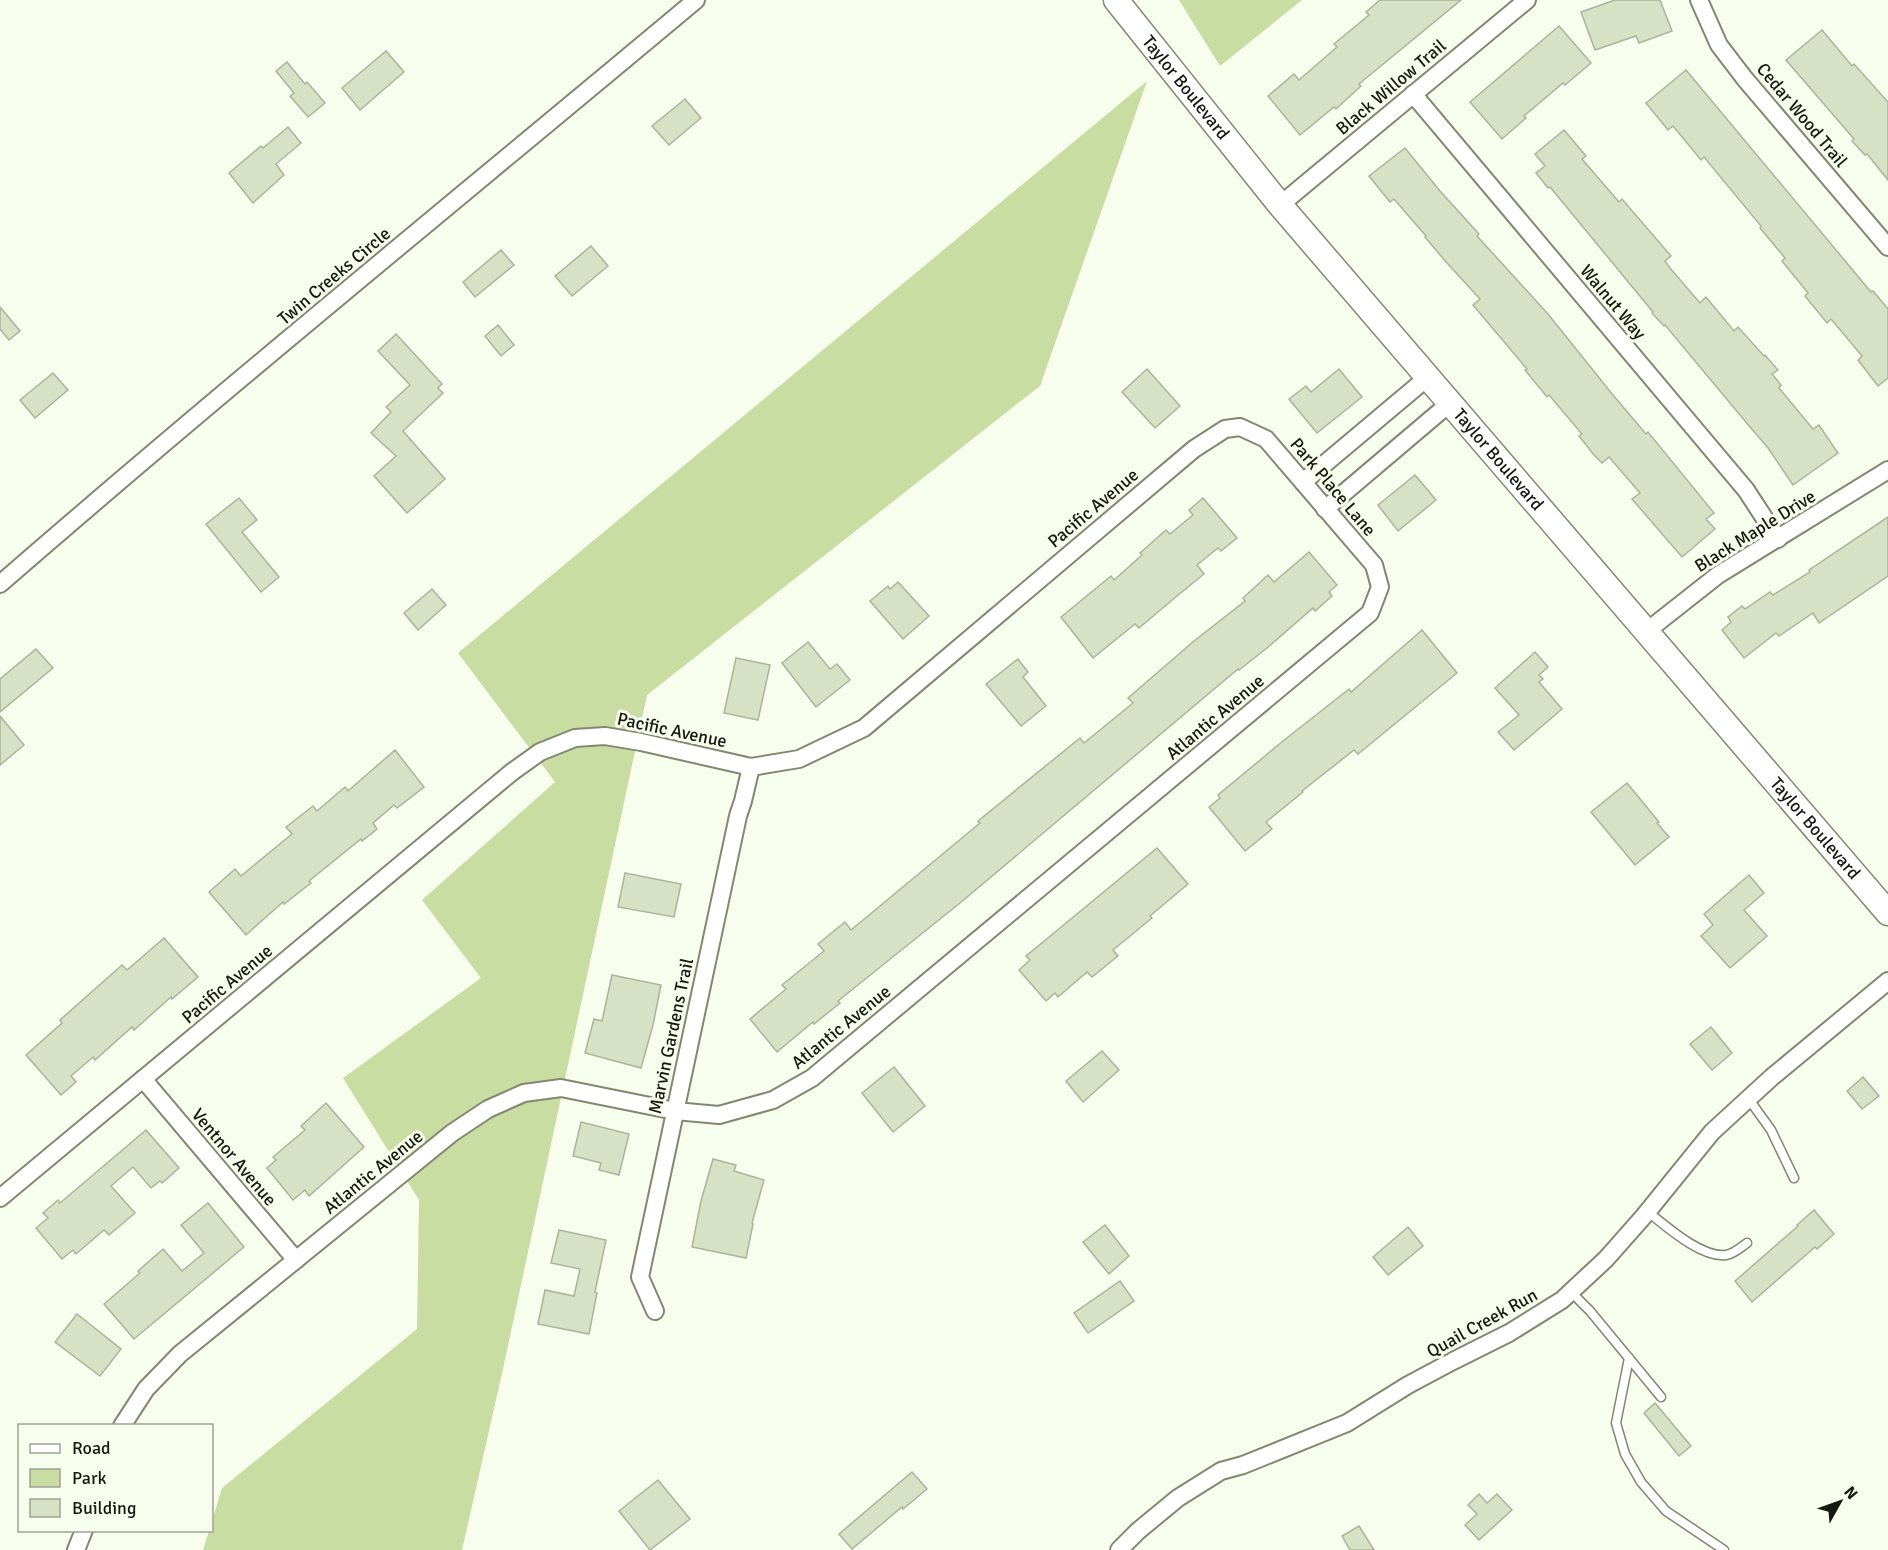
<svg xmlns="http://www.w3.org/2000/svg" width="1888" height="1550" font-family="Signika,sans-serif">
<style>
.green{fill:#c9dda2}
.building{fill:#d7e1c5;stroke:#abb49a;stroke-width:1.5}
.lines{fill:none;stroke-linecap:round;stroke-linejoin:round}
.lane-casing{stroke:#80896f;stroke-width:11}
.street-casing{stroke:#80896f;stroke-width:20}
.secondary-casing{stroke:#80896f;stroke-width:27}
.lane{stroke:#fff;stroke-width:8}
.street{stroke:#fff;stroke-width:16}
.secondary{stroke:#fff;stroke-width:24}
.labels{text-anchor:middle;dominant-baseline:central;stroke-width:6;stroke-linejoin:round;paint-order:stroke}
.street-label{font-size:18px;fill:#14180e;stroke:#f8feed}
</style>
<rect width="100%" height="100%" fill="#f8feed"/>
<!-- green -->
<g class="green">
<polygon points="1179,0 1302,0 1220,66"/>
<polygon points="1147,81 1040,386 647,695 503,1369 462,1550 203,1550 209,1531 212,1530 212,1521 222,1488 417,1329 419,1200 343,1078 481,978 422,900 555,782 458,653"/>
</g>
<!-- building -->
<g class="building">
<polygon points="1380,0 1461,0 1359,84 1361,86 1336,109 1334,107 1300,135 1268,96 1294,74 1299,80 1337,47 1334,44 1369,15 1366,12"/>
<polygon points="1615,0 1660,0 1672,31 1639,43 1636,36 1595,50 1581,12"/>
<polygon points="1559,26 1591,63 1565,85 1563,83 1524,116 1526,118 1502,139 1470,102"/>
<polygon points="1822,30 1852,66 1854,64 1888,102 1888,180 1867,154 1865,155 1852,141 1854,139 1786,60"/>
<polygon points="386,51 404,72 360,110 342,88"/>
<polygon points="287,62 305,84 307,82 325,103 308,117 290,96 294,93 276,71"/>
<polygon points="1686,70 1871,292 1873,291 1888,309 1888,378 1878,386 1858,360 1862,356 1831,319 1827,323 1805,296 1808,293 1782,261 1785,258 1760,228 1761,226 1704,157 1701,160 1673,126 1668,130 1646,103"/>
<polygon points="685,99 701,118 669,145 652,126"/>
<polygon points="288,127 301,143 276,164 284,175 253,203 229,173 261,146 263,148"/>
<polygon points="1564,130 1586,156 1582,159 1619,202 1622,199 1671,256 1665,261 1670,268 1700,303 1706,297 1734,331 1738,327 1764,356 1765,355 1778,370 1772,374 1781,385 1779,388 1813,429 1819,425 1838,453 1793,485 1768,448 1750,427 1665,325 1664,326 1652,313 1653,312 1550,187 1548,188 1536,173 1545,166 1535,154"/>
<polygon points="1405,148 1440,191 1479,234 1477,236 1548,314 1613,395 1646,434 1648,432 1714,513 1706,519 1715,529 1682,557 1632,499 1640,493 1609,457 1602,463 1594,455 1579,436 1582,434 1549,395 1547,397 1525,370 1527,369 1473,305 1480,299 1446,262 1425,237 1426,236 1394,199 1390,202 1369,176"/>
<polygon points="591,246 608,266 572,296 555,276"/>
<polygon points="501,250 514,265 475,297 463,282"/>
<polygon points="0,307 20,331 9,340 0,329"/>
<polygon points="498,325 514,345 501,356 485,336"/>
<polygon points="396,334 442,384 438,388 443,393 403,431 445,479 407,513 374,476 396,456 371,433 391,412 386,407 410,385 378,351"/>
<polygon points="1147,369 1180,406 1155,428 1122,392"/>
<polygon points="1339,369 1362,397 1317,433 1289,399 1306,386 1311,392"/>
<polygon points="53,373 68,390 35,418 20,400"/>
<polygon points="1415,475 1436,500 1398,531 1378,505"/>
<polygon points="239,498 257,520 242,532 279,577 261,592 206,524"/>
<polygon points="1203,498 1237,538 1221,551 1218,548 1197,565 1204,574 1177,596 1139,628 1135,624 1093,658 1061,617 1111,576 1114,580 1142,555 1140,553 1166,530 1170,534 1193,515 1189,510"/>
<polygon points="1888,517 1888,576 1819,623 1813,613 1779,636 1776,633 1744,658 1722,630 1731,622 1728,617 1742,606 1745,609 1770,592 1773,595 1810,572 1809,570"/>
<polygon points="1309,552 1337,585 1329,592 1332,596 1315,611 1313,608 1267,648 1239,670 1238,669 960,903 838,1001 840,1003 814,1024 813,1022 777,1052 750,1019 786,989 782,985 824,951 818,944 845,922 851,930 980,823 978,821 1080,738 1084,743 1133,703 1128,698 1194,641 1245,601 1243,598 1268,575 1274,582"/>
<polygon points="898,582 929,616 903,639 870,601 888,586 890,589"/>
<polygon points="432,589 446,605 418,630 404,613"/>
<polygon points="1422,630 1457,673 1358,754 1354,750 1302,791 1303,792 1266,822 1272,829 1245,851 1209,807 1220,798 1218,795 1283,741 1349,689 1351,692"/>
<polygon points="808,642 830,669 837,664 850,680 816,707 782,663"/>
<polygon points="36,649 53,668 0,712 0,679"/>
<polygon points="1535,652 1548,667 1539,675 1543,679 1539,682 1562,709 1514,750 1498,732 1519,715 1495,688"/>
<polygon points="736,658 770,665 758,720 724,713"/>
<polygon points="1018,659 1028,672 1023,677 1046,706 1021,726 986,684"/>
<polygon points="0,716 24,745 0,765"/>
<polygon points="395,750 424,787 397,808 394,805 373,823 377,829 362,841 361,839 309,881 311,883 284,904 283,902 246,935 209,892 235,869 241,876 292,834 286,827 313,806 317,811 345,787 348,791"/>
<polygon points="1627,783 1659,822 1657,823 1669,837 1635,865 1591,812"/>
<polygon points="1157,848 1188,884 1150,916 1152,918 1113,950 1118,956 1092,977 1087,972 1058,997 1055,993 1046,1001 1019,970 1030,960 1026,956"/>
<polygon points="625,873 681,884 674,917 618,907"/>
<polygon points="1749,875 1764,893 1744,910 1767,936 1730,968 1701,936 1713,925 1704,914"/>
<polygon points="164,938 198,977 172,999 171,997 134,1030 132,1027 95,1060 93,1057 71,1076 76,1082 61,1095 26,1055 62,1023 60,1020 122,965 127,970"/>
<polygon points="612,975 661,985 653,1025 641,1068 585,1053 594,1019 602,1021"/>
<polygon points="1711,1027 1732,1053 1712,1070 1690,1044"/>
<polygon points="1102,1051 1119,1070 1083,1102 1066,1081"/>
<polygon points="894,1067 925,1106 893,1132 862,1093"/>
<polygon points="1863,1077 1879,1096 1862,1109 1847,1091"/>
<polygon points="326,1103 364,1147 309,1196 305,1190 293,1200 267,1168 276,1160 273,1157 305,1130 301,1126"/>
<polygon points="581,1122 629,1134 619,1175 599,1170 601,1163 573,1156"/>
<polygon points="146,1130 179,1168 162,1183 160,1181 151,1188 133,1167 111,1186 135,1213 109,1235 104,1230 76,1254 73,1250 62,1259 36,1228 48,1218 43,1213 58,1200 60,1203"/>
<polygon points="713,1159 736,1165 734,1171 764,1180 752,1223 753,1224 746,1258 692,1247 701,1201"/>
<polygon points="208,1203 244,1247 134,1339 104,1304 140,1273 138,1271 163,1249 182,1271 204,1253 181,1225"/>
<polygon points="1814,1210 1834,1234 1817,1249 1815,1247 1752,1302 1735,1281 1798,1226 1797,1225"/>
<polygon points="1105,1225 1129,1256 1109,1274 1083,1242"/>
<polygon points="1408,1227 1423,1246 1388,1275 1373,1257"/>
<polygon points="559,1230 606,1240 595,1292 597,1293 589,1334 538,1324 545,1290 574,1296 580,1269 551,1263"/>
<polygon points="1120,1281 1134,1301 1088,1333 1074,1313"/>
<polygon points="77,1314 121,1349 100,1376 55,1342"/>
<polygon points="1655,1403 1691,1446 1679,1456 1644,1413"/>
<polygon points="912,1472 927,1489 903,1509 902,1507 852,1549 839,1534"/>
<polygon points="658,1480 690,1519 650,1550 619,1511"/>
<polygon points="1479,1494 1487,1503 1497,1494 1512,1510 1479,1540 1465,1525 1477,1514 1468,1505"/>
<polygon points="1359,1526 1374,1550 1350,1550 1342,1536"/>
</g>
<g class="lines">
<!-- lane casing -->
<g class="lane-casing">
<g id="lane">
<polyline points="1748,1098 1771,1130 1794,1178"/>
<path d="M1648,1212C1666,1226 1701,1258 1726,1255C1734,1254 1741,1247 1747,1243"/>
<polyline points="1571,1292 1590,1311 1661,1397"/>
<polyline points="1629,1358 1616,1423 1625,1454 1641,1482 1666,1511 1724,1550"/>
</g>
</g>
<!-- street casing -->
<g class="street-casing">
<g id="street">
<polyline points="1699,0 1719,45 1745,79 1888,247"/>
<polyline points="1413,94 1746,490 1778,539"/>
<polyline points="1280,205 1527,0"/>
<polyline points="1303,482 1428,377"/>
<polyline points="1325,509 1450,403"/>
<path d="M0,584C229,385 464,194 696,0"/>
<polyline points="1647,631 1718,575 1888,470"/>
<polyline points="143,1079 296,1260"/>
<polyline points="0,1198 512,772 540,752 575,738 605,736 641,742 751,767 799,759 864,728 1194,449 1225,429 1240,427 1266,439 1374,565 1380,587 1370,613 812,1078 773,1100 719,1115 675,1111 561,1088 524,1093 488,1109 452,1133 180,1354 146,1389 122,1426"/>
<polyline points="655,1311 640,1277 738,816 743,801 751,767"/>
<polyline points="76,1550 84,1530"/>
<polyline points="1119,1550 1138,1531 1178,1498 1221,1471 1243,1465 1347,1423 1408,1385 1453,1361 1509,1333 1562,1300 1606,1259 1644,1216 1712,1132 1772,1077 1888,981"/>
</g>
</g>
<!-- secondary casing -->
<g class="secondary-casing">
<g id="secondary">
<path id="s1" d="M1116,0L1280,205L1888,913"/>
</g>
</g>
<!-- lane -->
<use href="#lane" class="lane"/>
<!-- street -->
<use href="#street" class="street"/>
<!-- secondary -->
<use href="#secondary" class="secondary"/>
</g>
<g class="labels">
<!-- street labels -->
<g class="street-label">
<text stroke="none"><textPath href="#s1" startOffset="112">Taylor Boulevard</textPath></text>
<text transform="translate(1391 87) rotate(-40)">Black Willow Trail</text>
<text transform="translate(1802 115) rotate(50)">Cedar Wood Trail</text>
<text transform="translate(334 276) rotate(-40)">Twin Creeks Circle</text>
<text transform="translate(1613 302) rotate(50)">Walnut Way</text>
<text stroke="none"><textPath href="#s1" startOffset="598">Taylor Boulevard</textPath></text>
<text transform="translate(1333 487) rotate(50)">Park Place Lane</text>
<text transform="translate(1093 508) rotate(-40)">Pacific Avenue</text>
<text transform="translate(1755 531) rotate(-32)">Black Maple Drive</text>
<text transform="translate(1215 717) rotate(-40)">Atlantic Avenue</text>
<text transform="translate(672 730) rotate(12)">Pacific Avenue</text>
<text stroke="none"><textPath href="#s1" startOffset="1084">Taylor Boulevard</textPath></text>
<text transform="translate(227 984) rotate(-40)">Pacific Avenue</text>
<text transform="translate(841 1027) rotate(-39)">Atlantic Avenue</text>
<text transform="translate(671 1036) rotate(-78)">Marvin Gardens Trail</text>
<text transform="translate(234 1157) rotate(50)">Ventnor Avenue</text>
<text transform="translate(373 1172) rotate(-39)">Atlantic Avenue</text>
<text transform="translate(1482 1323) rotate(-29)">Quail Creek Run</text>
</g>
</g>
<!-- legend -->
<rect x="18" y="1424" width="195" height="108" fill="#f8feed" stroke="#9da294" stroke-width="1.5"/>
<rect x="30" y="1444" width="30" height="9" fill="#ffffff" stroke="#9da294" stroke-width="1.5"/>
<text x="72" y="1454" font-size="18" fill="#14180e">Road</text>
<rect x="30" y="1469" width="30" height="18" fill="#c9dda2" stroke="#9da294" stroke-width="1.5"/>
<text x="72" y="1484" font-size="18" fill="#14180e">Park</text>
<rect x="30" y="1499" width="30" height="18" fill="#d7e1c5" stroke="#9da294" stroke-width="1.5"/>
<text x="72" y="1514" font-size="18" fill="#14180e">Building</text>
<!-- north arrow -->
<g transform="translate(1840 1502) rotate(50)" stroke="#f8feed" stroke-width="4.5" paint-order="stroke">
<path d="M0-4.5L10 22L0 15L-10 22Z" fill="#14180e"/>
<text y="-9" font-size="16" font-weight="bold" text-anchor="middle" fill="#14180e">N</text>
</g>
</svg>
